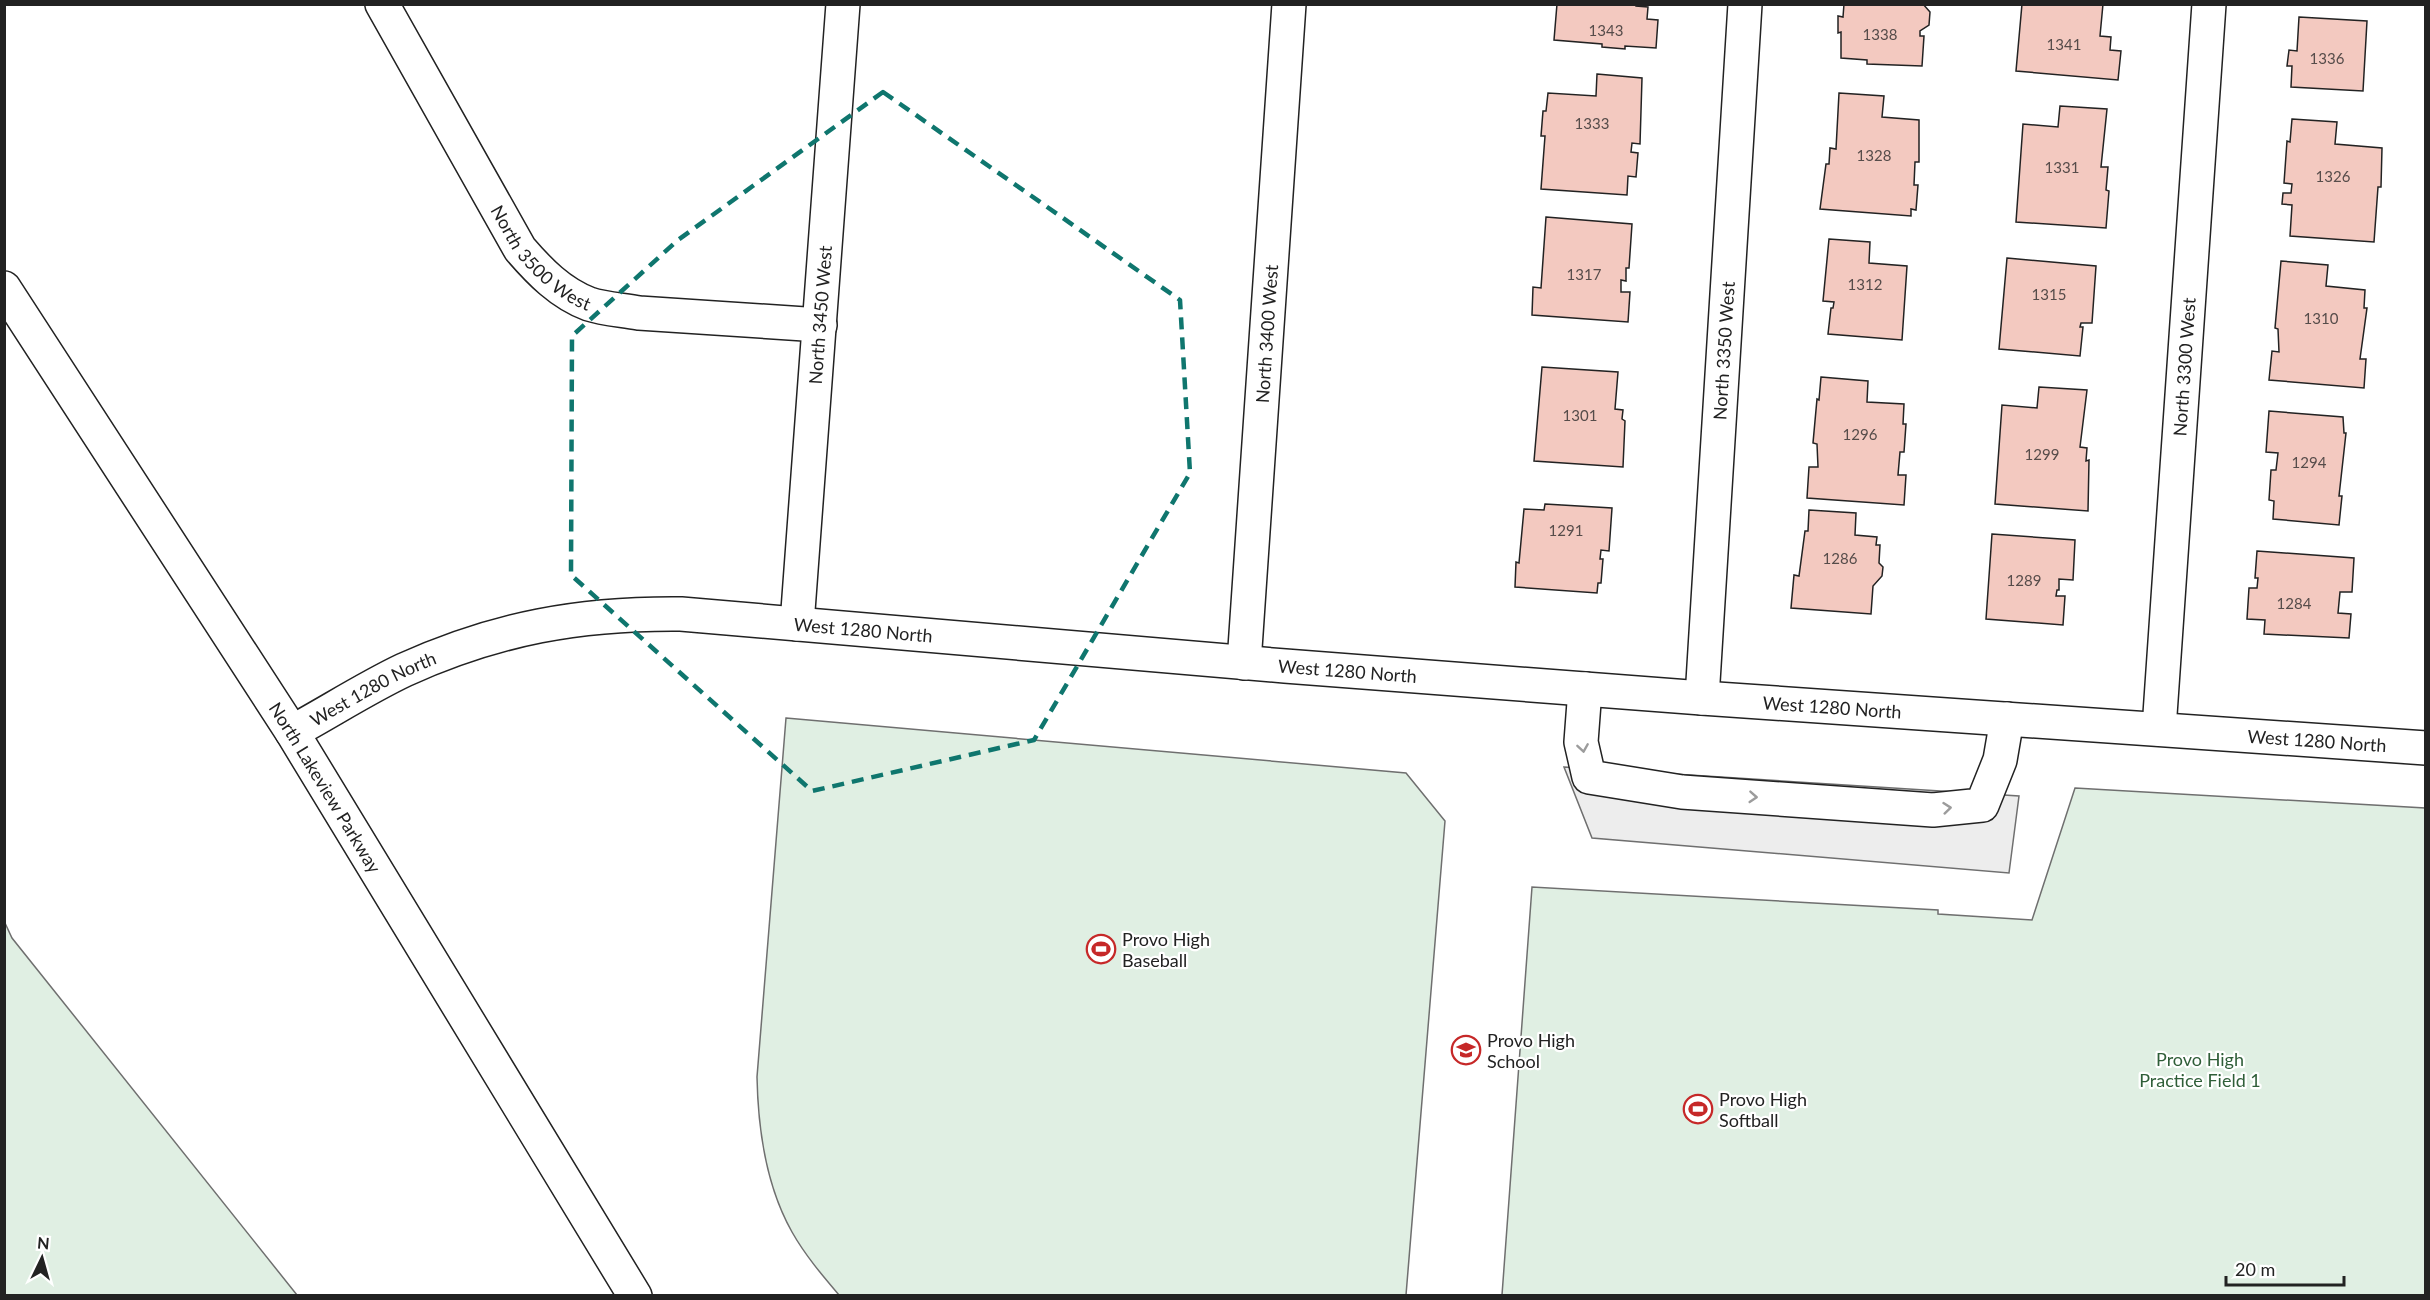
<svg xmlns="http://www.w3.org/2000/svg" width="2430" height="1300" font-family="Lato,sans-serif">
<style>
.green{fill:#e0efe3;stroke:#6f6f6f;stroke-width:1.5}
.parking{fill:#ededed;stroke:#6f6f6f;stroke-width:1.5}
.building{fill:#f3c9c0;stroke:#222;stroke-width:1.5}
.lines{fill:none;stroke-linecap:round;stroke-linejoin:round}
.minor-casing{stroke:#222;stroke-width:36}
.minor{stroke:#fff;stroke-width:33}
.oneway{stroke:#9c9c9c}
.marked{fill:none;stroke:#0f766e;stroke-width:4.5;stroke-dasharray:12 8;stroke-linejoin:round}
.labels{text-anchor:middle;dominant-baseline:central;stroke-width:4.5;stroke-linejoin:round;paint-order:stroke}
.number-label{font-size:15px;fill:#564c4a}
.street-label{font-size:18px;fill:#222;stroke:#fff}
.poi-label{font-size:18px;fill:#222;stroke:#fff;text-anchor:start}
.park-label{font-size:18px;fill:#2f5e38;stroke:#fff}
</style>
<rect width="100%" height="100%" fill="#fff"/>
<!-- green -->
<g class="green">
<path d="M786,718L1406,773L1445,821L1406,1295H839C822,1275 805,1255 792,1232C766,1186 758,1129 757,1077Z"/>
<polygon points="2075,788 2425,808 2425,1295 1502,1295 1532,887 1938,910 1938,914 2032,920"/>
<polygon points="5,923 12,938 297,1295 5,1295"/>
</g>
<!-- parking -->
<polygon class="parking" points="1564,767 2019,796 2009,873 1592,838"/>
<!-- building -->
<g class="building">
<polygon points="1557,4 1636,4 1636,6 1648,7 1647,19 1658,20 1656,48 1625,46 1625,49 1602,47 1602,44 1554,40"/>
<polygon points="1844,4 1923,4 1930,12 1929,25 1920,31 1920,36 1924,36 1922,66 1867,64 1867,60 1841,58 1841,32 1838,33 1838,16 1843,17"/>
<polygon points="2022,4 2103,4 2100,36 2111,37 2110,50 2121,51 2118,80 2016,71"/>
<polygon points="2299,17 2367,21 2363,91 2291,87 2292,66 2287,66 2289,50 2297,51"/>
<polygon points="1597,74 1642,78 1640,144 1632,143 1631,152 1638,153 1636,177 1628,176 1627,195 1541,189 1545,136 1541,136 1543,111 1546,111 1548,93 1596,96"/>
<polygon points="1839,93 1884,96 1882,117 1919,120 1919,162 1915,162 1914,185 1918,185 1916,210 1911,209 1911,216 1820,209 1826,164 1829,164 1830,148 1836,149"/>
<polygon points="2060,106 2107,109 2101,167 2108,167 2106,190 2109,191 2106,228 2016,222 2023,124 2058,127"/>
<polygon points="2292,119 2337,122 2335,144 2382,148 2381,187 2378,187 2374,242 2290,236 2292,205 2282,204 2283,193 2291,193 2292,184 2284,183 2287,141 2290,142"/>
<polygon points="1546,217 1632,224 1629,268 1626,268 1626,281 1621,280 1621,292 1630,292 1628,322 1532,315 1533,287 1541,288"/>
<polygon points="1829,239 1870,242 1869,263 1907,266 1902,340 1828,334 1831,308 1833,308 1834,302 1823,301"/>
<polygon points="2007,258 2096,266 2092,323 2081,323 2080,327 2083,327 2080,356 1999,349"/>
<polygon points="2281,261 2328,265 2326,286 2365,290 2364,308 2367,308 2360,359 2366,359 2364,388 2269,380 2272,351 2279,352 2278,329 2275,328"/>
<polygon points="1542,367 1618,372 1615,409 1623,410 1622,419 1625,421 1623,467 1534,461"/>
<polygon points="1821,377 1868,381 1867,402 1904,404 1903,424 1906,424 1904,452 1900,452 1898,475 1906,475 1904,505 1807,498 1809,467 1818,467 1817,444 1813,443 1817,399 1819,400"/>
<polygon points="2039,387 2087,390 2080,447 2087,448 2086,461 2089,460 2088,511 1995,504 2002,405 2037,408"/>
<polygon points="2269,411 2343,417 2344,433 2346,433 2339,496 2342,496 2339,525 2273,519 2274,501 2269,500 2271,470 2276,470 2278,453 2266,452"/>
<polygon points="1545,504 1612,508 1609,551 1601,550 1600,559 1603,559 1601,583 1598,583 1597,593 1515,587 1516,562 1519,563 1524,509 1544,510"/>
<polygon points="1809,510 1856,513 1855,535 1877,537 1876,545 1880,545 1879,563 1883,567 1882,576 1873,586 1871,614 1791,608 1794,575 1799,576 1805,531 1808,531"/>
<polygon points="1992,534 2075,540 2073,580 2059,579 2059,590 2057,590 2056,596 2065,596 2063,625 1986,619"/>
<polygon points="2257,551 2354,558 2352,592 2340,592 2338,613 2351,614 2349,638 2264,634 2265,620 2247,619 2249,588 2257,588 2258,578 2255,578"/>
</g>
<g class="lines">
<!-- minor casing -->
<g class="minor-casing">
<g id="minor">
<path id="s1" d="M382,4L520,249C539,271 560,293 589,304C604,309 623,310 639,313L820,325"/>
<path id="s2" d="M4,288L292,732L635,1296"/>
<path id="s3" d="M797,624L843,4"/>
<path id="s4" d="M1244,663L1289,4"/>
<polyline points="1585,689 1581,742 1589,777 1682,792 1933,810 1982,805 2000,760 2007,719"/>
<path id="s5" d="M1702,698L1745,4"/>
<path id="s6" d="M2159,729L2209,4"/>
<path id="s7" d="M292,732C329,712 366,688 404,670C497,628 580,613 681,614L1285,666L1702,698L2426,748"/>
</g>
</g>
<!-- minor -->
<use href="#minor" class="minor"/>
</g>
<!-- one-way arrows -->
<defs><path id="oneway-chevron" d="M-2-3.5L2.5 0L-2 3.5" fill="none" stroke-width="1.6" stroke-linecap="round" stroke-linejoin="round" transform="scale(1.5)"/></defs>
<g class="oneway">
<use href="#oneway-chevron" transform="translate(1583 748) rotate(81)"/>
<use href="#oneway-chevron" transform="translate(1753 797) rotate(4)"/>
<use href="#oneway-chevron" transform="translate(1947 808) rotate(-6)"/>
</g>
<!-- marked area -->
<path class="marked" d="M883,92L1180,300L1190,473L1034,740L812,791L571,575L572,336L678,240Z"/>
<!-- icons -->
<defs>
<g id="stadium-ring" transform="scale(1.5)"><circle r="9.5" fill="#fff" stroke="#c62828" stroke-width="1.5"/><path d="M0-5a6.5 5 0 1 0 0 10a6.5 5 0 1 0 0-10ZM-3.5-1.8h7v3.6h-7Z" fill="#c62828"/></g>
<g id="school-ring" transform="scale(1.5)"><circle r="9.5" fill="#fff" stroke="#c62828" stroke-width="1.5"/><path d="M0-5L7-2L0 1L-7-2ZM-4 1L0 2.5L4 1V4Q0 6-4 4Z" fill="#c62828"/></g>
</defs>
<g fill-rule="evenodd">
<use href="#stadium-ring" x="1101" y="949"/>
<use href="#school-ring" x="1466" y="1050"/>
<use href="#stadium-ring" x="1698" y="1109"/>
</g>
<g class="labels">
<!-- number labels -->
<g class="number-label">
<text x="1606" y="30">1343</text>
<text x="1880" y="34">1338</text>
<text x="2064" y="44">1341</text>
<text x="2327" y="58">1336</text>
<text x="1592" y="123">1333</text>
<text x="1874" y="155">1328</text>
<text x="2062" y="167">1331</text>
<text x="2333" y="176">1326</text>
<text x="1584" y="274">1317</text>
<text x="1865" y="284">1312</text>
<text x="2049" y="294">1315</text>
<text x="2321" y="318">1310</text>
<text x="1580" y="415">1301</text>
<text x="1860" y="434">1296</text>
<text x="2042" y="454">1299</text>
<text x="2309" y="462">1294</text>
<text x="1566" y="530">1291</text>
<text x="1840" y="558">1286</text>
<text x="2024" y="580">1289</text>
<text x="2294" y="603">1284</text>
</g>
<!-- street labels -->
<g class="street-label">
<text stroke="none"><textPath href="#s1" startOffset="302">North 3500 West</textPath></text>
<text stroke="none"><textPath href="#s3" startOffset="310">North 3450 West</textPath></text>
<text stroke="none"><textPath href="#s4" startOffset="330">North 3400 West</textPath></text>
<text stroke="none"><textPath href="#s5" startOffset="348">North 3350 West</textPath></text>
<text stroke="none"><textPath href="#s6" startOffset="363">North 3300 West</textPath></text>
<text stroke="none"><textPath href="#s7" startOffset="596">West 1280 North</textPath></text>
<text stroke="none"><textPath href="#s7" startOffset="1082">West 1280 North</textPath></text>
<text stroke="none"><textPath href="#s7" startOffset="92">West 1280 North</textPath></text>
<text stroke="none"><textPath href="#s7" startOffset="1568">West 1280 North</textPath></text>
<text stroke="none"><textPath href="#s7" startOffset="2054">West 1280 North</textPath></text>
<text stroke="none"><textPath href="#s2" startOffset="594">North Lakeview Parkway</textPath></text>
</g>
<!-- poi labels -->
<g class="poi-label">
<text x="1122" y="939">Provo High<tspan x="1122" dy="21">Baseball</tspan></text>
<text x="1487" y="1040">Provo High<tspan x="1487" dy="21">School</tspan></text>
<text x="1719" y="1099">Provo High<tspan x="1719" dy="21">Softball</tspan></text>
</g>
<!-- park labels -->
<g class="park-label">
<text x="2200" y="1059">Provo High<tspan x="2200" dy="21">Practice Field 1</tspan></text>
</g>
</g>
<!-- border -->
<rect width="2430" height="1300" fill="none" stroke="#222222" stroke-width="12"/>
<!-- north arrow -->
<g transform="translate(42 1258) rotate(5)" stroke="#ffffff" stroke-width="4.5" paint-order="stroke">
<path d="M0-4.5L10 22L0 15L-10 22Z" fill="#222222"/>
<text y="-9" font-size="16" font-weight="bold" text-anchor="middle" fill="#222222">N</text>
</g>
<!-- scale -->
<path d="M2226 1276v9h118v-9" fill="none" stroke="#222222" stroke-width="3"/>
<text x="2235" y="1276" font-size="18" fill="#222222" stroke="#ffffff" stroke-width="4.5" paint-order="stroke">20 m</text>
</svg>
